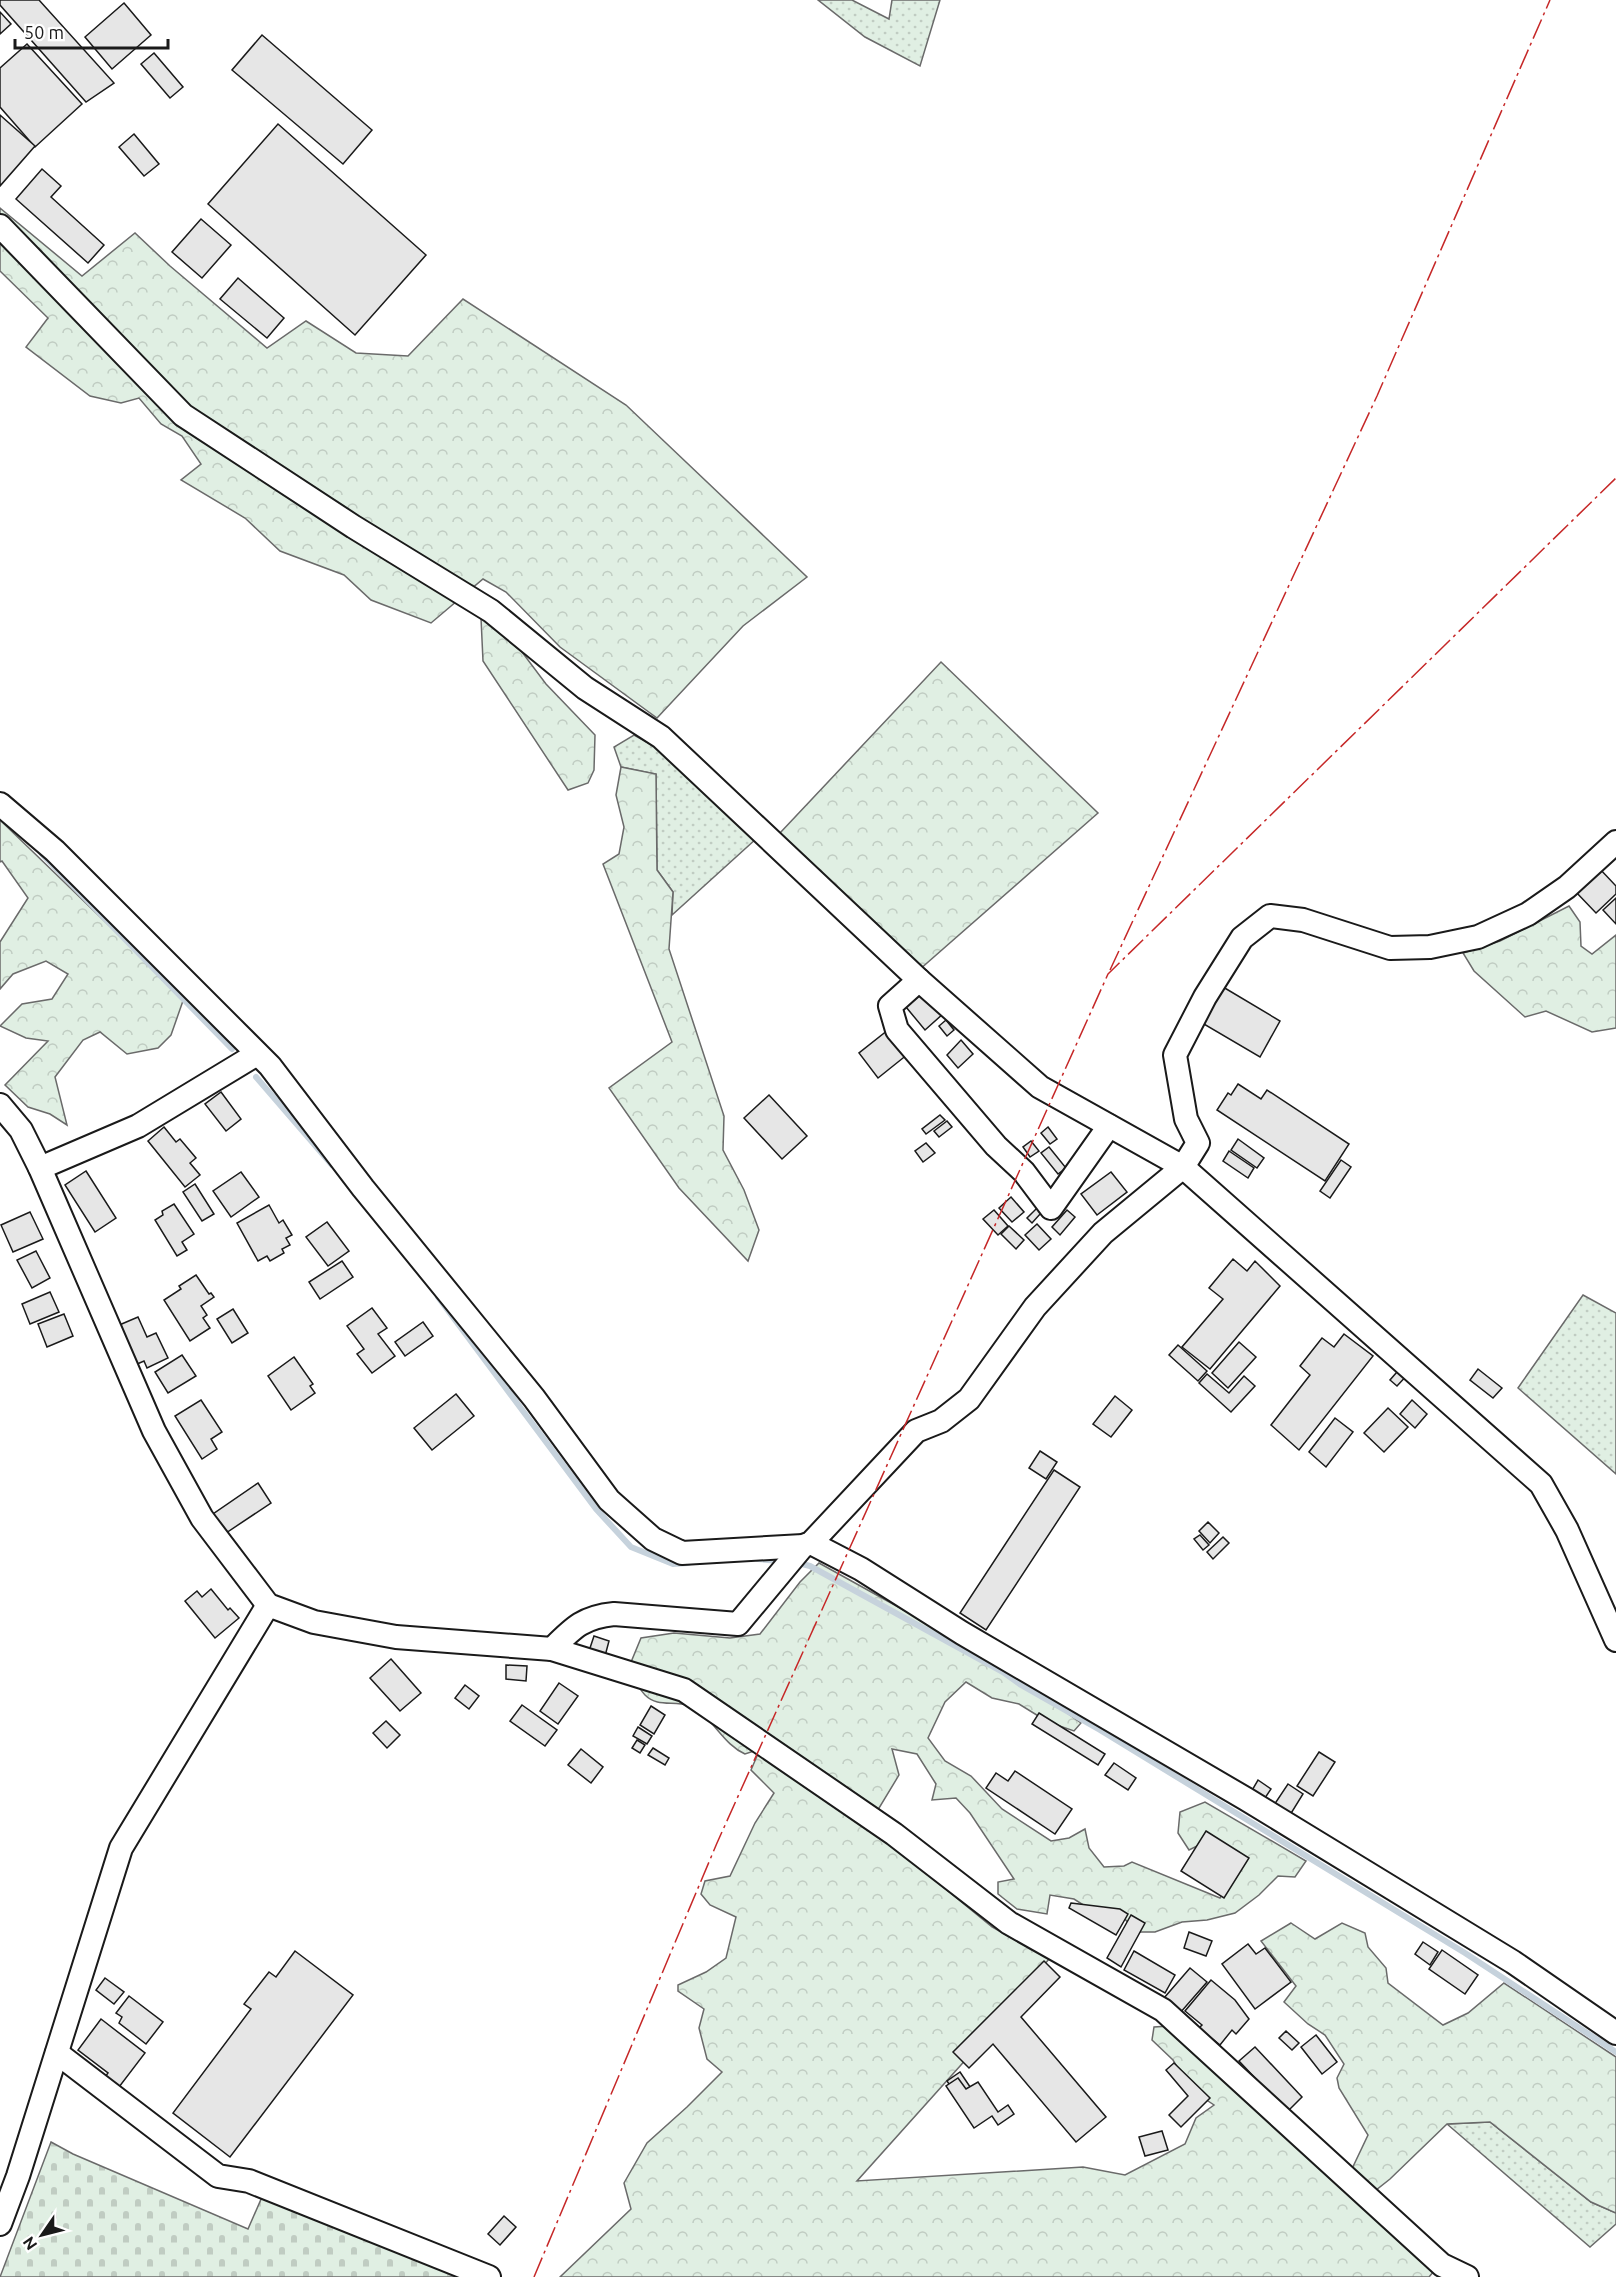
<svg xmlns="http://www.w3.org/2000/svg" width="1616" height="2277" font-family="Ubuntu,sans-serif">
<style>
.grass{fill:url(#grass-dots);stroke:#6a6a6a;stroke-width:1.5}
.forest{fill:url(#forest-crowns);stroke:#6a6a6a;stroke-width:1.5}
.cemetery{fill:url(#cemetery-stones);stroke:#6a6a6a;stroke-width:1.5}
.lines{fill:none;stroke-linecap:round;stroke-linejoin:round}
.stream{stroke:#c6d2dc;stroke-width:6}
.building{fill:#e6e6e6;stroke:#1a1a1a;stroke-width:1.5}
.minor-casing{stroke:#1a1a1a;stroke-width:26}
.minor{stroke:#fff;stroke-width:22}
.power{stroke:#c62828;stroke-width:1.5;stroke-dasharray:21 4.5 3 4.5;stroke-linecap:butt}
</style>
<defs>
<pattern id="grass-dots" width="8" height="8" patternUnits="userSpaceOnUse" patternTransform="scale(1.5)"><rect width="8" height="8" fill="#e0efe3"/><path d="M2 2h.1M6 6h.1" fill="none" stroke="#c0ccc2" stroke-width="1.8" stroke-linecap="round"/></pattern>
<pattern id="forest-crowns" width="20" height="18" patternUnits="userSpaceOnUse" patternTransform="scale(1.5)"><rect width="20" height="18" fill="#e0efe3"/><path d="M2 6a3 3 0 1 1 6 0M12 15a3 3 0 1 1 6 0" fill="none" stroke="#c0ccc2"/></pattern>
<pattern id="cemetery-stones" width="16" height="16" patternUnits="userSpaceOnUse" patternTransform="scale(1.5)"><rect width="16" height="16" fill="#e0efe3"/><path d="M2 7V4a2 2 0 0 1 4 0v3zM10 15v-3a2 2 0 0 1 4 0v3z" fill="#c0ccc2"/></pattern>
</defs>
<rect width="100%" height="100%" fill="#fff"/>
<!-- grass -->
<g class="grass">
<polygon points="818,0 852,0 889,19 892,0 940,0 920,66 865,37"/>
<polygon points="634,735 668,754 757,838 672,915 673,892 657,870 656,774 621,767 614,747"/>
<polygon points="1583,1295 1616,1313 1616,1474 1518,1388"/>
<polygon points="1490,2122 1591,2202 1616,2213 1616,2224 1590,2247 1447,2124"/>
</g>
<!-- forest -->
<g class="forest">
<polygon points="0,208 82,276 135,233 170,266 267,348 306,321 356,353 408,356 463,299 626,405 807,577 743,626 657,718 560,647 506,592 483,579 431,623 371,600 344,575 280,551 245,518 181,480 201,464 182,436 161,424 139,398 121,403 90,396 26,347 48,318 0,271"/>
<polygon points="481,618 522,652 546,684 595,735 594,770 588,783 568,790 483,661"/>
<polygon points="941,662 1098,813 919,970 780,833"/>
<polygon points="621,767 656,774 657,870 673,892 669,949 724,1116 723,1150 744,1190 759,1230 748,1261 679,1188 609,1088 672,1042 603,864 619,854 624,827 616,795"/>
<polygon points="0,820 184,998 171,1035 158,1048 127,1054 100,1032 83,1040 55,1077 67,1125 50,1114 28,1107 5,1085 48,1041 26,1038 0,1026 22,1004 52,999 68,974 46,961 13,974 0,989 0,942 28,898 2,861 0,862"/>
<polygon points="1569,906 1580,922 1581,946 1592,954 1616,935 1616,1028 1592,1032 1546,1011 1525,1017 1474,971 1463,953 1500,941"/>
<path d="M819,1563L992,1659L1081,1723L1074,1731L1048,1722L1019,1704L992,1698L966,1682L945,1702L928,1738L945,1761L971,1776L1002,1809L1051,1841L1069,1838L1085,1829L1089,1848L1104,1867L1124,1866L1132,1862L1220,1898L1242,1860L1203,1843L1189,1850L1178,1833L1180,1812L1205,1802L1306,1861L1295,1877L1278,1876L1259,1895L1235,1913L1207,1920L1182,1922L1155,1932H1137L1120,1914L1088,1908L1074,1899L1050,1895L1047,1914L1017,1909L998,1894V1882L1014,1879L970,1813L956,1798L932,1800L936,1784L917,1754L892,1749L899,1775L876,1813L904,1855L992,1927L1049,1959L969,2056L857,2181L1083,2167L1125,2175L1185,2144L1196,2118L1214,2105L1190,2089L1173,2060L1152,2040L1154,2027L1170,2026L1434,2271L1429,2277H560L631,2209L624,2183L647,2143L687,2107L722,2072L707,2059L699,2028L704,2009L678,1991V1985L706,1972L726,1958L736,1917L710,1905L701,1894L705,1881L730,1876L755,1823L774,1793L751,1770L760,1749L745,1754C722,1744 713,1716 689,1706C674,1700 658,1708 645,1695C638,1688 633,1676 629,1667L641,1638L674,1633L730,1638L760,1634L800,1582Z"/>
<polygon points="1291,1923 1315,1939 1342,1923 1365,1933 1368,1947 1386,1968 1388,1983 1443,2025 1468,2013 1504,1983 1616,2057 1616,2213 1591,2202 1490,2122 1447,2124 1390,2179 1376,2190 1350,2173 1368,2135 1339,2088 1337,2078 1344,2064 1325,2035 1308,2024 1284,2002 1296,1986 1261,1941"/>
</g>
<!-- cemetery -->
<polygon class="cemetery" points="51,2142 73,2154 248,2229 262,2197 468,2277 0,2277"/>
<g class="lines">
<!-- stream -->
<g class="stream">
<polyline points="42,854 232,1049"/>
<polyline points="256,1077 332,1165"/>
<polyline points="438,1297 596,1509 631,1547 673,1564 688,1563"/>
<polyline points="758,1559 779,1561"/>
<polyline points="802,1564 810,1566 1003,1672 1021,1685 1100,1730 1465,1953 1616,2052"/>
</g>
</g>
<!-- building -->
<g class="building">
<polygon points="0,0 39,0 114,83 86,102 0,5"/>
<polygon points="124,3 151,35 112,69 85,37"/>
<polygon points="0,12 11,24 0,34"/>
<polygon points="262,35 372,130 343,164 232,70"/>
<polygon points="27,44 82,104 35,147 0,107 0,68"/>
<polygon points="154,53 183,87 170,98 141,64"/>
<polygon points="0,115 35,146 0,186"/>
<polygon points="278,124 426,255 355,335 208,204"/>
<polygon points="134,134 159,164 144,176 119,147"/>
<polygon points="42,169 61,186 51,197 104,245 88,263 16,199"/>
<polygon points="201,219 231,245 202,278 172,252"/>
<polygon points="238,278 284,318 267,338 220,299"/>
<polygon points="1599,868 1616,886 1616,894 1596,913 1575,891"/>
<polygon points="1616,898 1616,924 1603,910"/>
<polygon points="1218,984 1280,1021 1260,1057 1197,1020"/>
<polygon points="925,991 944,1013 925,1030 906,1007"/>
<polygon points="946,1020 954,1030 947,1036 939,1026"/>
<polygon points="888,1030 908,1054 878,1078 859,1053"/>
<polygon points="961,1040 973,1054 958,1068 947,1055"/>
<polygon points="1238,1084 1261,1099 1267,1090 1349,1144 1325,1181 1217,1110 1228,1093 1231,1095"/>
<polygon points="221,1092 241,1119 226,1131 205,1104"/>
<polygon points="769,1095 807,1136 782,1159 744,1118"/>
<polygon points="940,1115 945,1120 926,1134 922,1129"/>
<polygon points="947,1121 952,1127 939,1137 934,1131"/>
<polygon points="164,1127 176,1142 180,1139 196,1158 190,1163 200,1175 185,1187 148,1141"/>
<polygon points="1048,1127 1057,1139 1050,1144 1041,1133"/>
<polygon points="1238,1139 1264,1158 1257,1168 1231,1150"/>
<polygon points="1031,1141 1039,1151 1030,1157 1023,1147"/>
<polygon points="926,1143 935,1153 923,1162 915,1151"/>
<polygon points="1049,1147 1066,1168 1058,1174 1041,1153"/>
<polygon points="1229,1151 1254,1168 1248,1178 1223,1161"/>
<polygon points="1341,1160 1351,1167 1330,1198 1320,1191"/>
<polygon points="86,1171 116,1218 95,1232 65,1185"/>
<polygon points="241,1172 259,1197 231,1217 213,1191"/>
<polygon points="1111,1172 1127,1192 1097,1215 1081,1194"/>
<polygon points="195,1184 214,1214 202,1221 183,1192"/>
<polygon points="1011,1197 1024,1212 1012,1222 999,1208"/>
<polygon points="174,1204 194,1234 182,1242 187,1250 177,1256 155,1220 163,1215 162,1211"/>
<polygon points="269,1205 279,1223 283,1220 292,1235 286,1238 290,1245 282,1249 284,1253 270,1261 267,1256 258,1261 237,1223"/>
<polygon points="1037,1208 1041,1213 1032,1223 1027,1218"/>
<polygon points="994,1210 1008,1226 998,1235 983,1219"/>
<polygon points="1067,1210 1075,1217 1060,1235 1052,1227"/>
<polygon points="30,1212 43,1239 13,1252 1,1225"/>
<polygon points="327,1222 349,1251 328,1266 306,1237"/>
<polygon points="1037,1224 1051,1239 1039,1250 1025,1235"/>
<polygon points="1009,1226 1024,1240 1016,1249 1001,1234"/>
<polygon points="36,1251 50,1278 32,1288 17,1260"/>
<polygon points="1233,1259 1247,1271 1255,1261 1280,1286 1210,1369 1182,1347 1223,1299 1209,1288"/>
<polygon points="342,1261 353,1277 320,1299 309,1282"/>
<polygon points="196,1275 209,1294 211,1293 214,1297 201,1306 207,1315 203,1318 210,1328 190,1341 164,1300 181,1289 179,1286"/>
<polygon points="50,1292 59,1312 30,1324 22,1304"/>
<polygon points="372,1308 387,1328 378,1334 395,1356 372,1373 357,1354 364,1349 347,1326"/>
<polygon points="233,1309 248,1333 232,1343 217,1319"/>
<polygon points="64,1314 73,1336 47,1347 38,1324"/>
<polygon points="138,1317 147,1337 156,1333 168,1358 147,1368 144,1361 135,1365 117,1326"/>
<polygon points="423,1322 433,1336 405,1356 395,1342"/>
<polygon points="1344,1334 1373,1356 1299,1450 1271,1425 1310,1375 1300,1366 1322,1338 1334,1347"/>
<polygon points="1239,1342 1256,1357 1228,1388 1212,1373"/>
<polygon points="1178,1345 1207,1371 1198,1381 1169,1355"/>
<polygon points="182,1355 196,1376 168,1393 155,1372"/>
<polygon points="294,1357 313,1384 310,1386 315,1393 291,1410 268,1376"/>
<polygon points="1403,1365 1410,1372 1397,1386 1390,1380"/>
<polygon points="1478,1369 1502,1388 1493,1398 1470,1380"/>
<polygon points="1207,1374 1229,1393 1244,1376 1255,1386 1231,1412 1199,1383"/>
<polygon points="456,1394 474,1416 432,1450 414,1428"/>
<polygon points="1115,1396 1132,1410 1111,1437 1093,1424"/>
<polygon points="201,1400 222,1432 211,1439 217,1449 202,1459 175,1416"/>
<polygon points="1412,1400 1427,1414 1415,1428 1400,1414"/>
<polygon points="1388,1408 1408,1427 1384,1452 1364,1433"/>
<polygon points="1335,1418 1353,1432 1326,1467 1309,1452"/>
<polygon points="1040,1451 1057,1462 1046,1479 1029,1468"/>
<polygon points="1054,1470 1080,1487 986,1630 960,1613"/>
<polygon points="258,1483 271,1503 226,1533 213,1514"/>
<polygon points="1208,1522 1219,1533 1210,1543 1199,1531"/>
<polygon points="1200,1535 1209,1545 1203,1550 1194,1539"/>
<polygon points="1223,1537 1229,1543 1213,1559 1207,1552"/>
<polygon points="211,1589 228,1610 230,1608 239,1618 215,1638 185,1601 197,1591 202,1597"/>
<polygon points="594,1636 609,1641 605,1656 589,1651"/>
<polygon points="391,1659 421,1693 400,1711 370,1678"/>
<polygon points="506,1665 527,1666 526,1681 506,1679"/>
<polygon points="559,1683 578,1696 558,1724 540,1711"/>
<polygon points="465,1685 479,1696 469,1709 455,1698"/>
<polygon points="522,1705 557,1730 545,1746 510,1721"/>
<polygon points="651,1706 665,1715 654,1734 640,1725"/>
<polygon points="1039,1713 1105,1754 1098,1765 1032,1724"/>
<polygon points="386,1721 400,1735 387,1748 373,1733"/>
<polygon points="638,1727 652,1736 647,1744 633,1736"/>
<polygon points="637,1740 645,1745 640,1753 632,1748"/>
<polygon points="653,1748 669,1758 665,1765 648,1755"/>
<polygon points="581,1749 603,1767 591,1783 568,1765"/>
<polygon points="1319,1752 1335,1762 1313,1796 1297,1786"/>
<polygon points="1114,1763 1136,1778 1128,1790 1105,1775"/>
<polygon points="1015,1771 1072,1809 1055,1834 986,1788 996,1773 1008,1781"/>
<polygon points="1258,1780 1271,1789 1263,1801 1251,1792"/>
<polygon points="1288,1784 1303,1794 1290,1815 1274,1805"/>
<polygon points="1206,1831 1249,1858 1224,1898 1181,1871"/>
<polygon points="1071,1903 1120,1909 1128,1914 1116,1935 1069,1908"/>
<polygon points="1131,1915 1145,1923 1121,1967 1107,1958"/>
<polygon points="1189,1932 1212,1941 1206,1956 1184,1948"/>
<polygon points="1423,1942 1438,1952 1430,1965 1415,1954"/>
<polygon points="1248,1944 1256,1954 1265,1948 1291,1982 1255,2009 1222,1964"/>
<polygon points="1442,1950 1478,1975 1465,1994 1429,1969"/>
<polygon points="295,1951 353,1995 230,2157 173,2113 251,2009 244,2004 269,1972 276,1977"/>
<polygon points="1134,1951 1175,1975 1165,1993 1124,1970"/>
<polygon points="1044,1961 1060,1977 1021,2017 1106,2117 1076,2142 993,2044 969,2068 953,2052"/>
<polygon points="1190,1968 1207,1982 1180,2013 1164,1998"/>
<polygon points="105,1978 124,1992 114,2004 96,1990"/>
<polygon points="1211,1980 1235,2000 1249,2019 1236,2034 1232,2030 1220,2045 1199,2028 1202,2025 1185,2011"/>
<polygon points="129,1996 163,2022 146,2044 119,2023 122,2017 116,2013"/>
<polygon points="101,2019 145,2053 116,2091 102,2081 108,2073 78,2050"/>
<polygon points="1286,2031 1299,2043 1292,2050 1279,2038"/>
<polygon points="1316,2035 1337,2062 1322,2074 1301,2047"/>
<polygon points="1255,2047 1302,2097 1287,2112 1239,2061"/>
<polygon points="1174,2063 1210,2098 1181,2127 1169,2115 1188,2096 1166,2070"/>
<polygon points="960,2072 983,2106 969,2115 947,2081"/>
<polygon points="958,2078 966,2089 978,2082 998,2112 1008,2105 1014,2114 998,2125 992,2116 974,2128 946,2086"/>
<polygon points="1162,2131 1168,2150 1145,2156 1139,2137"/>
<polygon points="504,2216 516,2227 500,2245 488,2234"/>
</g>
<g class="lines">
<!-- minor casing -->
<g class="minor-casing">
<g id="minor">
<polyline points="0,226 183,415 354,527 491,611 585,688 661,737 919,980 1040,1087 1183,1167 1541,1484 1567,1530 1616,1640"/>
<polyline points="0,804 55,851 270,1066 363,1188 534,1398 609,1500 653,1539 682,1553 803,1546 811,1543 916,1431 941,1421 969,1399 1035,1307 1103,1233 1183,1167 1198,1143 1186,1119 1175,1055 1205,997 1242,938 1270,916 1303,920 1390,948 1430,947 1478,937 1528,914 1567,887 1616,842"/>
<polyline points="919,980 890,1006 897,1030 996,1146 1024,1172 1051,1208 1109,1126"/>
<polyline points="0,1105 21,1130 40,1168 154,1431 202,1518 268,1605 314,1622 396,1637 552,1649 684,1690 894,1834 1009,1923 1163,2010 1442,2265 1467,2277"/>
<polyline points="40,1168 138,1126 257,1054"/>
<polyline points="811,1543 861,1569 962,1633 1246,1799 1513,1962 1616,2033"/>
<path d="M552,1649C573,1628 583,1617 614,1614L738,1624L803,1546"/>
<polyline points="57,2053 218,2176 249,2181 489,2277"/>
<polyline points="0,2224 18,2176 121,1848 268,1605"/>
</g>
</g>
<!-- minor -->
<use href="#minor" class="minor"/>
<!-- power -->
<g class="power">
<polyline points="1110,970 1377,396 1550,0"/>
<polyline points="534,2277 717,1843 1108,974 1616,478"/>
</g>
</g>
<!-- north arrow -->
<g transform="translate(42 2235) rotate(235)" stroke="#ffffff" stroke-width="4.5" paint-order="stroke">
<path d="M0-4.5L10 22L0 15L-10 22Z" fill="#1a1a1a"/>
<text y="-9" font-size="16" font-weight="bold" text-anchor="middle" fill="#1a1a1a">N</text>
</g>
<!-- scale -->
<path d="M15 39v9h153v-9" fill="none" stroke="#1a1a1a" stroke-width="3"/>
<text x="24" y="39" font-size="18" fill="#1a1a1a" stroke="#ffffff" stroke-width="4.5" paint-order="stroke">50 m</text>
</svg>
